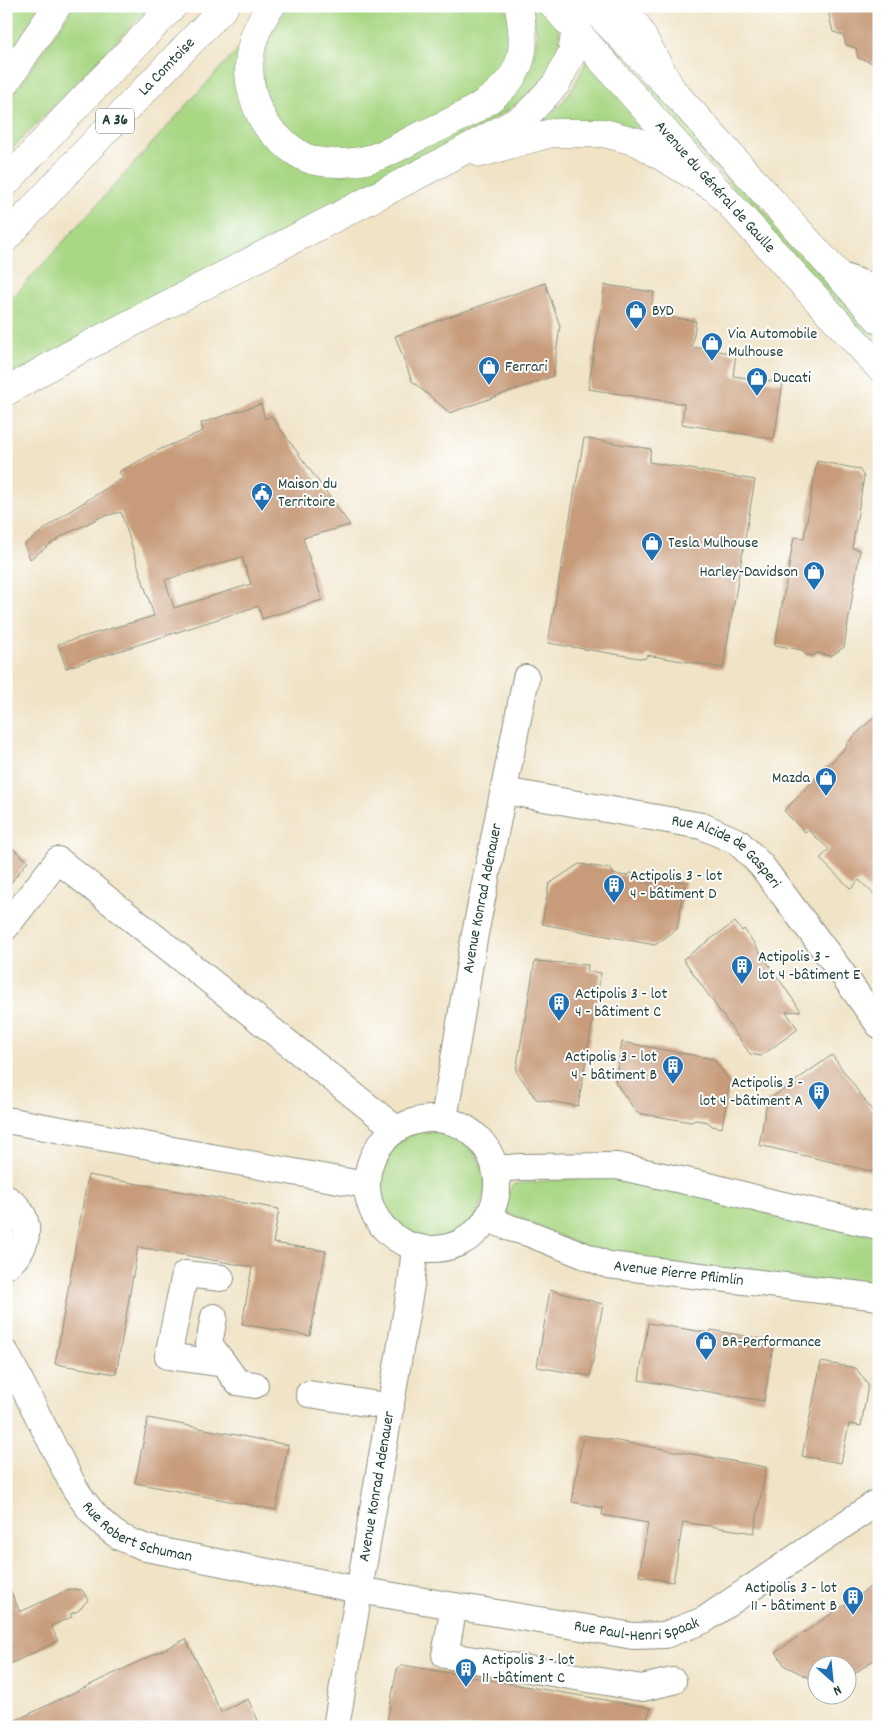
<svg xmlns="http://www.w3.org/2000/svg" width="885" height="1733" font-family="Dekko,sans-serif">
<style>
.green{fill:#a9d784;stroke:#648a5c}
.building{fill:#c89c7a;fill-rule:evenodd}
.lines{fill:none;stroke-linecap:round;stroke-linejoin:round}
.minor-casing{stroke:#88907d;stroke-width:28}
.major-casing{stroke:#88907d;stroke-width:29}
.highway-casing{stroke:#88907d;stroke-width:29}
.minor{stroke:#fff;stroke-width:26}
.major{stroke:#fff;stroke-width:28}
.highway{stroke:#fff;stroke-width:28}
.labels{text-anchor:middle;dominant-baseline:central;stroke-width:4;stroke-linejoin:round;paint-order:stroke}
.shield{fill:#fff;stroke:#627771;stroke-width:1}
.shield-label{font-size:15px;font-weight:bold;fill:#1f3d34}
.street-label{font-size:16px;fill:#1f3d34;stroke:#fff}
.poi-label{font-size:16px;fill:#1f3d34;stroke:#fff;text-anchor:start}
</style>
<rect width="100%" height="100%" fill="#fff"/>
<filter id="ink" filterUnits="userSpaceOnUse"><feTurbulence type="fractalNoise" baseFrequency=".02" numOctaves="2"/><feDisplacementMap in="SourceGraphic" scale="10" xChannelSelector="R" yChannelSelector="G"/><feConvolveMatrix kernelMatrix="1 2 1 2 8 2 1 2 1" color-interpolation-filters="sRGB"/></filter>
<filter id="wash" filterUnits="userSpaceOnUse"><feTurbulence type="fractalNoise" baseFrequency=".0096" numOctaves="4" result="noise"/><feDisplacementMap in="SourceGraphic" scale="20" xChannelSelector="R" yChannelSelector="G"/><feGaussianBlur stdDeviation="1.12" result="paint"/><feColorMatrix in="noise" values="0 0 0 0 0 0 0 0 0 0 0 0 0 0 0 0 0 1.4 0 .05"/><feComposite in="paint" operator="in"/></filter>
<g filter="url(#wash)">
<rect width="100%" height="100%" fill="#f0e3c6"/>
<!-- green -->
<g class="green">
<polygon points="6,6 42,6 6,59"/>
<polygon points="74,6 151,6 6,155 6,105"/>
<path d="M289,6H505C513,26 514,53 500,71C483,94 457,106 432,118C415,127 393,141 375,147C363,152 351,151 338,150C331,150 322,150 315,148C304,144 280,125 274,115C269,107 266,97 264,87C259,61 271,26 289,6Z"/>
<path d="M534,6H537C545,13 557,22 560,32C562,38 558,46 557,51C543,97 496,117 458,140L6,378V305L243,43L240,97L342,176L534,56L537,35L532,11Z"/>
<polygon points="599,29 879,337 878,348 596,37"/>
<polygon points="587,60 660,141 542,122 563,102 575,84"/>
<circle cx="431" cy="1185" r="54"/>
<path d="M599,1176L628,1178L879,1238V1287L608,1257L507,1213C504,1202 506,1192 514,1184Z"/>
</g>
<g id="blocks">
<!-- building -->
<g class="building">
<polygon points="827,6 879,6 879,65 858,58 856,48 846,45 843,35 833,32"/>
<polygon points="545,283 560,326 553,376 450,413 412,381 395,336"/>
<polygon points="605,285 654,292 650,314 696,321 692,347 736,354 733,376 783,383 774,439 682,424 684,404 588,389"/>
<path d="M261,404L265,419L271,416L350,525L303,538L322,600L262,619L258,606L66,668L58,644L154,616L121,512L101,517L62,536L30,559L25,544L65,514L123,478L119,472L161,449L203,431L201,423ZM242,557L251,584L174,608L165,580Z"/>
<polygon points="584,438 651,449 649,462 755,480 723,668 647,655 645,659 548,643"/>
<polygon points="817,461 859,469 864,477 852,548 860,550 844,647 831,656 817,653 813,656 806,655 802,650 775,645 794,537 804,538"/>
<polygon points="879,712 879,899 859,880 851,889 820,859 829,849 808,830 805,832 784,811 847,746 846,744"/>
<polygon points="6,843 28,861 6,889"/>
<polygon points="579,864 611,869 613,874 626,876 631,873 644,875 649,885 659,878 685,882 677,929 655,945 542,924 549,884"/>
<polygon points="735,922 742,931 744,929 801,1011 786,1012 798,1029 761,1056 750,1054 683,959"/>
<polygon points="535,961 588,965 587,971 601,973 578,1106 536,1099 516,1071"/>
<polygon points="622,1042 713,1059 730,1081 722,1128 712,1126 708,1122 696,1120 691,1122 637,1113 615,1082"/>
<polygon points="832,1055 879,1120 879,1173 759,1145 767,1101"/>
<polygon points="88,1175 279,1209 273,1243 326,1251 310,1336 242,1324 252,1267 138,1247 116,1374 55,1364"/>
<polygon points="550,1290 603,1304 590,1376 537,1367"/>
<polygon points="648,1323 710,1333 711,1330 774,1341 764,1401 639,1380"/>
<polygon points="821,1362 856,1368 868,1385 861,1426 849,1424 841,1463 802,1456"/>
<polygon points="148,1418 288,1445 276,1510 135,1483"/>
<polygon points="583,1435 766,1467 754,1533 683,1522 673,1582 639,1576 648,1523 602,1515 603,1508 572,1502"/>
<polygon points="6,1581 20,1612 70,1589 82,1590 88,1600 78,1611 70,1614 72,1617 51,1626 58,1641 6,1666"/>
<polygon points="879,1581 879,1656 848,1678 848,1666 818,1666 818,1682 785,1666 776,1652"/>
<polygon points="186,1639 221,1712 248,1699 261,1727 6,1727 6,1725"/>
<polygon points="403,1665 651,1708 644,1727 386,1727 397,1669"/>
</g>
</g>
</g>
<g filter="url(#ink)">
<use href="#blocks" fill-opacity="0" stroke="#88907d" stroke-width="1"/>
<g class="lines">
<!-- minor casing -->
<g class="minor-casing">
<g id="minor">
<polyline points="838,275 879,289"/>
<path id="s1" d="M504,791L702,826L738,842L761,865L839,969L879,1025"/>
<polyline points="6,927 58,860 396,1129"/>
<circle cx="432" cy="1184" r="65"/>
<path id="s2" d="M444,1119L474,939L526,678"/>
<polyline points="6,1120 366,1185"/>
<polyline points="495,1169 520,1167 617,1166 713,1187 774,1203 879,1226"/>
<path d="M6,1198C35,1215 31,1248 6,1266"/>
<path id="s3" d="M487,1218L510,1228L528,1233L608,1265L879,1297"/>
<polyline points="214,1317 209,1344 224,1364 168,1356 185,1274 221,1278"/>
<path id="s4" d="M6,1353L74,1487C86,1506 101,1525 120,1537C128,1541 138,1544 146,1548L370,1592L599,1630L633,1636L665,1635L704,1620L879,1501"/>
<polyline points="224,1364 237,1382 255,1385"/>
<polyline points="309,1394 391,1407"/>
<polyline points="454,1606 445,1655 642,1688 673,1681"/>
<path id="s5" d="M336,1727L411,1285L415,1247"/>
</g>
</g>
<!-- major casing -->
<g class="major-casing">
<g id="major">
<path id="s6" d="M554,6L716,189L879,367"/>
<polyline points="591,6 672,90 879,320"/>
</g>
</g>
<!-- highway casing -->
<g class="highway-casing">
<g id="highway">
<path d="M271,6C244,42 242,85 265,123C269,130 276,135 281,140C290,149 304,159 316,161C335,165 358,163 376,157C391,152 404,144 418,137C450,122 503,102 518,66C526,46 522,27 519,6"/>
<polyline points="623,6 635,23 672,90"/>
<polyline points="6,82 57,6"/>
<polyline points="481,153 551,133 604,133 638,142 716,189"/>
<polyline points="6,183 65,118 173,6"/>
<path id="s7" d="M6,238L90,147L225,6"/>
<polyline points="6,392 66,357 433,167 525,117 556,84 572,53 580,6"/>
</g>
</g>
<!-- minor -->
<use href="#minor" class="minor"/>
<!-- major -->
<use href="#major" class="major"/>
<!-- highway -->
<use href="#highway" class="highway"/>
</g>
</g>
<!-- icons -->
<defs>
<g id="shop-pin" transform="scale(1.125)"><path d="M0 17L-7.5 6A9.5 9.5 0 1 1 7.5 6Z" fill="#1f6fb2" stroke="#fff"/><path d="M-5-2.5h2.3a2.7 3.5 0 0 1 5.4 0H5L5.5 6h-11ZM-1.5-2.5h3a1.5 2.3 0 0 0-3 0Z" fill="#fff"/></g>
<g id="civic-pin" transform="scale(1.125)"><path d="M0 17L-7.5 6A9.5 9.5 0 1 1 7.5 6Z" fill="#1f6fb2" stroke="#fff"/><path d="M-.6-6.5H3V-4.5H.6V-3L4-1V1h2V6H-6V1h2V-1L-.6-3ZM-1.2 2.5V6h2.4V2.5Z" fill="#fff"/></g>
<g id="building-pin" transform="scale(1.125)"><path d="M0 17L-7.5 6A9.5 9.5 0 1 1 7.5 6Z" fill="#1f6fb2" stroke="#fff"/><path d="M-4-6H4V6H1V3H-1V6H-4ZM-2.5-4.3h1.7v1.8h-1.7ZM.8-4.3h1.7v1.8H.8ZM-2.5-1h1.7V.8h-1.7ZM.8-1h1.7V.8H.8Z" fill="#fff"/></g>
</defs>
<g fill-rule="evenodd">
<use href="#shop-pin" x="636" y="311"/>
<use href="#shop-pin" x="712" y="343"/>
<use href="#shop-pin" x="489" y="367"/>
<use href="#shop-pin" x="757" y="378"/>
<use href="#civic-pin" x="262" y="493"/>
<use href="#shop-pin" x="652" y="543"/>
<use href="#shop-pin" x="814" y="572"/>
<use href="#shop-pin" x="826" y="778"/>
<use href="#building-pin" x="614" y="885"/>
<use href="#building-pin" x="742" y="966"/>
<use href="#building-pin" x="559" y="1003"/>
<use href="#building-pin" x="673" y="1066"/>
<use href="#building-pin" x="819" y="1092"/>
<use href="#shop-pin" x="706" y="1342"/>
<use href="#building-pin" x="853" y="1597"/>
<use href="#building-pin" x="466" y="1669"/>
</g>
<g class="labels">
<!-- shield labels -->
<rect class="shield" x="96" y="108.5" width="38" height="25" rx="4"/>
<g class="shield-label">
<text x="115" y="121">A 36</text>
</g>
<!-- street labels -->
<g class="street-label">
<text stroke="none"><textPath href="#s7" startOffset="235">La Comtoise</textPath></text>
<text stroke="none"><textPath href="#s6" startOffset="242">Avenue du Général de Gaulle</textPath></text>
<text stroke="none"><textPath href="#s1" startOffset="235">Rue Alcide de Gasperi</textPath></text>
<text stroke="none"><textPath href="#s2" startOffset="224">Avenue Konrad Adenauer</textPath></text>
<text stroke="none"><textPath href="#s3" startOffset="201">Avenue Pierre Pflimlin</textPath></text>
<text stroke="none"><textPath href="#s5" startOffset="244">Avenue Konrad Adenauer</textPath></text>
<text stroke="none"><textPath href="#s4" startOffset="232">Rue Robert Schuman</textPath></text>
<text stroke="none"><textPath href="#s4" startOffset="746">Rue Paul-Henri Spaak</textPath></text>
</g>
<!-- poi labels -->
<g class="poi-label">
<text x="652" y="311">BYD</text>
<text x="728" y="334">Via Automobile<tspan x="728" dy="18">Mulhouse</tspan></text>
<text x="505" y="367">Ferrari</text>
<text x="773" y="378">Ducati</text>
<text x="278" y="484">Maison du<tspan x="278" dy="18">Territoire</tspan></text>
<text x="668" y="543">Tesla Mulhouse</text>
<text x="798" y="572" text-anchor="end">Harley-Davidson</text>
<text x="810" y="778" text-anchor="end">Mazda</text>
<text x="630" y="876">Actipolis 3 - lot<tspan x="630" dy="18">4 - bâtiment D</tspan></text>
<text x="758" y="957">Actipolis 3 -<tspan x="758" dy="18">lot 4 -bâtiment E</tspan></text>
<text x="575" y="994">Actipolis 3 - lot<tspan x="575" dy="18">4 - bâtiment C</tspan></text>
<text x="657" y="1057" text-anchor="end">Actipolis 3 - lot<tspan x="657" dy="18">4 - bâtiment B</tspan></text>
<text x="803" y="1083" text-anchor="end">Actipolis 3 -<tspan x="803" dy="18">lot 4 -bâtiment A</tspan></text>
<text x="722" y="1342">BR-Performance</text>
<text x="837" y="1588" text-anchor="end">Actipolis 3 - lot<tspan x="837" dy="18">11 - bâtiment B</tspan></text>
<text x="482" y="1660">Actipolis 3 - lot<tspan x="482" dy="18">11 -bâtiment C</tspan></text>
</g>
</g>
<!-- margin -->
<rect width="885" height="1733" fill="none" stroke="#fff" stroke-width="25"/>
<!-- north arrow -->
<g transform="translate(832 1680) rotate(153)"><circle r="24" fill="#ffffff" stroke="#a5b1ae"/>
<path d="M0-4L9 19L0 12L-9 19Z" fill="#1f6fb2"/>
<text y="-8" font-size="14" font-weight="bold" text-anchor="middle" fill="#1f3d34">N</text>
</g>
</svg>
